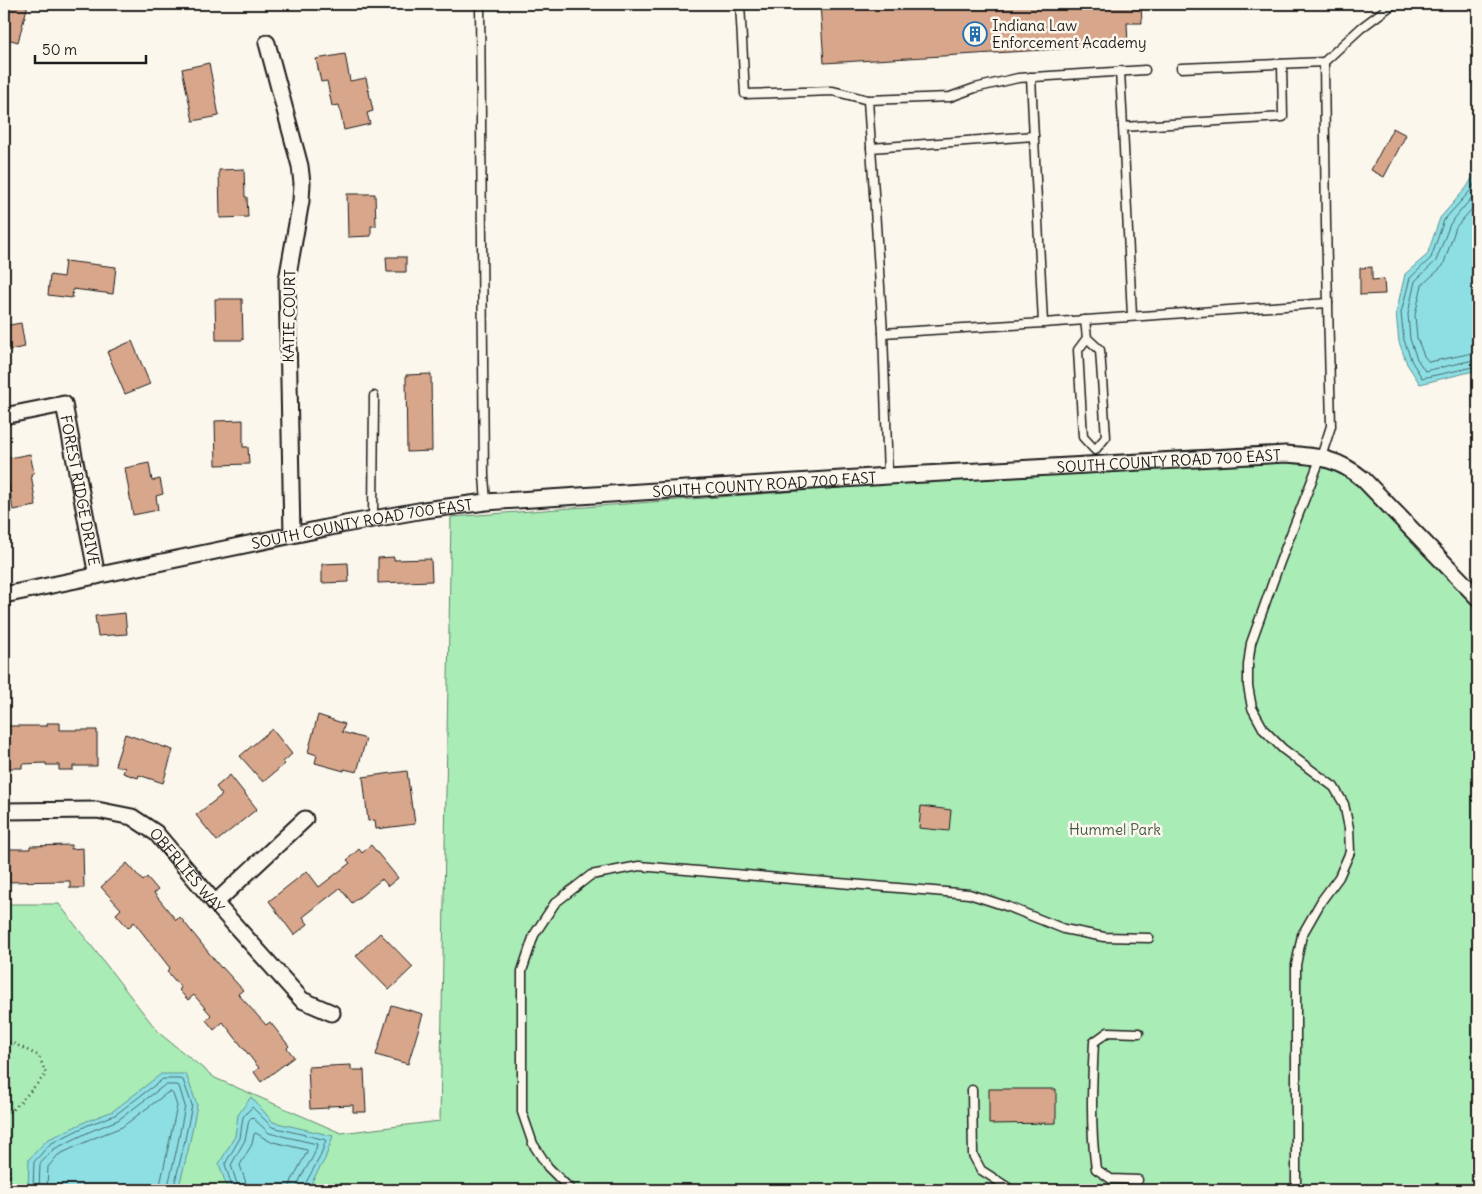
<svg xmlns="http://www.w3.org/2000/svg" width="1482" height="1194" font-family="Delius,sans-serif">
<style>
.green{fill:#a9ecb6;stroke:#628469}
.water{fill:#8ddfe4;stroke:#609194}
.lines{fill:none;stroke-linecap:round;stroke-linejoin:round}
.shore{stroke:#496a6c;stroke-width:1}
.building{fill:#d8a68b;stroke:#1c1c1c}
.service-casing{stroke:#1c1c1c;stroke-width:11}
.minor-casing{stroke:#1c1c1c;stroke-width:19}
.path{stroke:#1c1c1c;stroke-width:2.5;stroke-dasharray:1 4;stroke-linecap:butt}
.service{stroke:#fbf7ec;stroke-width:8}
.minor{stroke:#fbf7ec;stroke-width:15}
.labels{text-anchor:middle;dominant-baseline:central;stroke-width:5;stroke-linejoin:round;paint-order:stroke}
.poi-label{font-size:15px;fill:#1c1c1c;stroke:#fbf7ec;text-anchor:start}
.street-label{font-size:15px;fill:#1c1c1c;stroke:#fbf7ec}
.park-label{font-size:15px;fill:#465a4a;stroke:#fbf7ec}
</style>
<rect width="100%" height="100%" fill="#fbf7ec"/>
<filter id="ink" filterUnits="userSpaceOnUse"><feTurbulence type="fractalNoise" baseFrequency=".02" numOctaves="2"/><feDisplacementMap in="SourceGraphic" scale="10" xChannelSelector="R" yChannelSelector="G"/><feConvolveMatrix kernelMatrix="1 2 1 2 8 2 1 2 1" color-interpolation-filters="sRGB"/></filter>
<g filter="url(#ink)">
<!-- green -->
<polygon class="green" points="1254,457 1323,465 1372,489 1478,594 1478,1190 4,1190 4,904 59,904 159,1033 215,1078 341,1133 440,1121 451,517"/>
<!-- water -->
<g class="water">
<polygon points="1478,168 1478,370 1420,384 1407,364 1399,342 1396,313 1405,274 1427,255 1440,218 1467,187"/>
<polygon points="161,1074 186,1074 197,1105 188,1151 178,1190 28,1190 29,1159 47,1140 87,1121 113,1111"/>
<polygon points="251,1097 273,1122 333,1136 325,1159 307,1190 228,1190 219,1164 235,1136 238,1115"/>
</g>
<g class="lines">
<!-- shore -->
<g class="shore">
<polyline points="1478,178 1471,190 1444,220 1431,258 1410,278 1401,313 1404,340 1412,362 1422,378 1478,366"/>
<polyline points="1478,190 1450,224 1436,261 1415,281 1408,314 1410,339 1417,359 1425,371 1478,359"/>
<polyline points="1478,202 1456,227 1443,266 1422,285 1415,315 1417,338 1424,356 1429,362 1478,352"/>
<polyline points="33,1190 34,1162 50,1144 88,1125 115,1115 163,1079 181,1079 183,1080 192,1105 183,1149 173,1190"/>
<polyline points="39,1190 40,1164 54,1149 91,1131 118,1120 165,1085 177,1085 179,1086 185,1106 177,1148 167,1190"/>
<polyline points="47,1190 48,1167 58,1155 94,1138 122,1127 167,1093 171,1092 173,1094 177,1106 159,1190"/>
<polyline points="233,1190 225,1164 240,1138 243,1117 252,1107 272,1127 326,1140 320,1157 304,1186 303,1190"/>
<path d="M239,1190L231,1165L245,1140L249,1120L252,1117L269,1133L317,1144C315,1161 298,1174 297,1190"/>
<polyline points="247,1190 246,1183 240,1165 252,1144 254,1134 256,1133 269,1141 307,1150 307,1152 292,1180 289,1190"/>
</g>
</g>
<!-- building -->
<g class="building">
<polygon points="4,4 28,4 18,42 4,38"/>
<polygon points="820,4 1141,4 1142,23 1127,23 1128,45 824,63"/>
<polygon points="345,54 350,81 366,78 373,111 367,113 370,124 344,130 339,105 332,106 327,81 321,82 316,59"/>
<polygon points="209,63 219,116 193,121 182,69"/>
<polygon points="1393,128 1406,135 1384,177 1371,170"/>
<polygon points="244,169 245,197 247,197 248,217 220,218 219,170"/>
<polygon points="347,194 375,194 376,226 371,226 371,236 348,237"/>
<polygon points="386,257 406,257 406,272 387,272"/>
<polygon points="65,261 116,267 113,294 73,289 72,298 48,295 50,275 63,277"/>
<polygon points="1372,267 1372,280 1384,279 1385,294 1360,295 1360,268"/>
<polygon points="215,299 242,299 243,340 216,340"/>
<polygon points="21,323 25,347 4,351 4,326"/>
<polygon points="132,341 150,384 125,394 107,352"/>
<polygon points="431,374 432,451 407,452 406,375"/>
<polygon points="243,420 243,447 248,447 249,464 216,465 215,421"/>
<polygon points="30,454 34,473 31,474 36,506 13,510 8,480 4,480 4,459"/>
<polygon points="149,463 152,481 160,479 163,494 156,496 158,510 133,515 125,468"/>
<polygon points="394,557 394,560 431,559 432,581 378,583 378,558"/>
<polygon points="348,563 349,582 322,583 322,564"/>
<polygon points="125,613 127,634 98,636 95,616"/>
<polygon points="318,715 345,724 342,732 366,739 357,772 344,769 344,771 315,763 317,755 308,752"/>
<polygon points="47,723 60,723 60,730 97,730 97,766 73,766 73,770 59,770 59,765 46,765 46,763 22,764 22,768 4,768 4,726 47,726"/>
<polygon points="272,729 292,754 283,762 285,764 263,782 240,756"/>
<polygon points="125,734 173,750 163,783 139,775 138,778 123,773 125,768 115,765"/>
<polygon points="407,771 412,809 413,809 415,824 376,829 375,820 368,821 363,777"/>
<polygon points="230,775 257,809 217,841 196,815 222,795 216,787"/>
<polygon points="921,806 951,810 949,831 919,828"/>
<polygon points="71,845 71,849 83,848 84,888 70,888 70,881 4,882 4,849 30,849 30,846"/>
<polygon points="371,845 398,878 388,886 382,879 352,903 340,888 303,917 308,924 294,935 269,901 307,871 319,887 350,863 347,860 359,849 362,853"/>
<polygon points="127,863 143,881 147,877 158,890 154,893 176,920 180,917 221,968 222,967 243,990 238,994 266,1025 270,1022 289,1046 287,1048 294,1057 261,1082 254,1072 259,1068 223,1022 214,1030 206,1020 211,1015 194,995 188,1000 179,990 181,988 167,971 170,968 134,922 128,928 116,914 121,909 101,887"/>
<polygon points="380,933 413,967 389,990 356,956"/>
<polygon points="391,1005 423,1014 408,1064 376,1055"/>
<polygon points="351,1065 351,1070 364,1070 366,1112 353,1112 353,1105 328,1106 328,1108 310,1109 308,1067"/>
<polygon points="989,1089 1056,1089 1056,1123 989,1124"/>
</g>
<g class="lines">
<!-- service casing -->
<g class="service-casing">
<g id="service">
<polyline points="480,4 484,476 486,502"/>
<polyline points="740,4 745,94 833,91 868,100"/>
<polyline points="1324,62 1361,28 1393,4"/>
<polyline points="1181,68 1324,62 1326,224 1331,426 1321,457 1280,562 1251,643 1248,665 1248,686 1252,708 1264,730 1283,749 1334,787 1344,804 1349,828 1350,852 1339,877 1322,900 1302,935 1296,965 1296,1190"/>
<polyline points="1120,71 1123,127"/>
<polyline points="1031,77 1043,323 1328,303"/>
<polyline points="871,148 1034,136"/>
<polyline points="1132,316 1123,127 1283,117 1282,64"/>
<polyline points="1085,320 1087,338 1100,350 1106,437 1095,450 1083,437 1078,350 1087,338"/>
<polyline points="883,333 1043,323"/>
<polyline points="888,476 883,333 868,100 950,97 975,88 1018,78 1145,70"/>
<polyline points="373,518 374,396"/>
<polyline points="972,1090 973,1155 981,1170 1012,1190"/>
<path d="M1138,1180L1111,1179L1096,1169C1090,1127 1092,1084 1094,1042L1108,1032L1139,1033"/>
<polyline points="571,1190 548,1167 533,1144 522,1112 522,971 534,935 555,903 591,875 639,866 969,894 1009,907 1064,929 1104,937 1149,938"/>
</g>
</g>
<!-- minor casing -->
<g class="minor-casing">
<g id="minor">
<polyline points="267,43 300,166 302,183 301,201 287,280 292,535"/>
<path id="s1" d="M4,416L64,404L97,576"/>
<path id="s2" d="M4,595L345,524L424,510L486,502L888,476L1285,454C1317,456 1338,458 1363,479L1478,598"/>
<path id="s3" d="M4,811L97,810L132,817L156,833L215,903L302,1000L332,1013"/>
<polyline points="215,903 305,819"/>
</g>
</g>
<!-- path -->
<g class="path">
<polyline points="4,1041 15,1044 39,1056 46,1074 18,1105 4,1116"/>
<path d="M4,1162C12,1169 10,1180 9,1190"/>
</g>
<!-- service -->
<use href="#service" class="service"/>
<!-- minor -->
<use href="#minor" class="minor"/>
</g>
</g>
<!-- icons -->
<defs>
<g id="building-ring" transform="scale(1.25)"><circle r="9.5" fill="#fbf7ec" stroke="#1f6fb2" stroke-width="1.5"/><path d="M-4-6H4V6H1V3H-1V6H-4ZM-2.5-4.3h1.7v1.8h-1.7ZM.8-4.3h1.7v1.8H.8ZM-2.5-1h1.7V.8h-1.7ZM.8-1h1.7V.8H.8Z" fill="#1f6fb2"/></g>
</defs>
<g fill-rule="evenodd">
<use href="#building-ring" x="975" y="34"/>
</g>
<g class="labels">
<!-- poi labels -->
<g class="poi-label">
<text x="992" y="25">Indiana Law<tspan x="992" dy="17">Enforcement Academy</tspan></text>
</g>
<!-- street labels -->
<g class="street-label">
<text transform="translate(289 316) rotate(-89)">KATIE COURT</text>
<text stroke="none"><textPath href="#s2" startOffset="1175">SOUTH COUNTY ROAD 700 EAST</textPath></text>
<text stroke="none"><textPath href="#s2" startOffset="770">SOUTH COUNTY ROAD 700 EAST</textPath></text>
<text stroke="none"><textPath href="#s1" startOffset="149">FOREST RIDGE DRIVE</textPath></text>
<text stroke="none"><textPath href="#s2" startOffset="365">SOUTH COUNTY ROAD 700 EAST</textPath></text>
<text stroke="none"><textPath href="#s3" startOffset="206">OBERLIES WAY</textPath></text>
</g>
<!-- park labels -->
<g class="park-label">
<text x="1115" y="829">Hummel Park</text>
</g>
</g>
<!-- margin -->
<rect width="1482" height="1194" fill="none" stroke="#fbf7ec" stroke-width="20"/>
<rect x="10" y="10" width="1462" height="1174" fill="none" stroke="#1c1c1c" stroke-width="2" filter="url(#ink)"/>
<!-- scale -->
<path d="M35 55v8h111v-8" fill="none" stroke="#1c1c1c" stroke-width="2.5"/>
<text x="42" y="55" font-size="15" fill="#1c1c1c" stroke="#fbf7ec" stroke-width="4" paint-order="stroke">50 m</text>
</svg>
